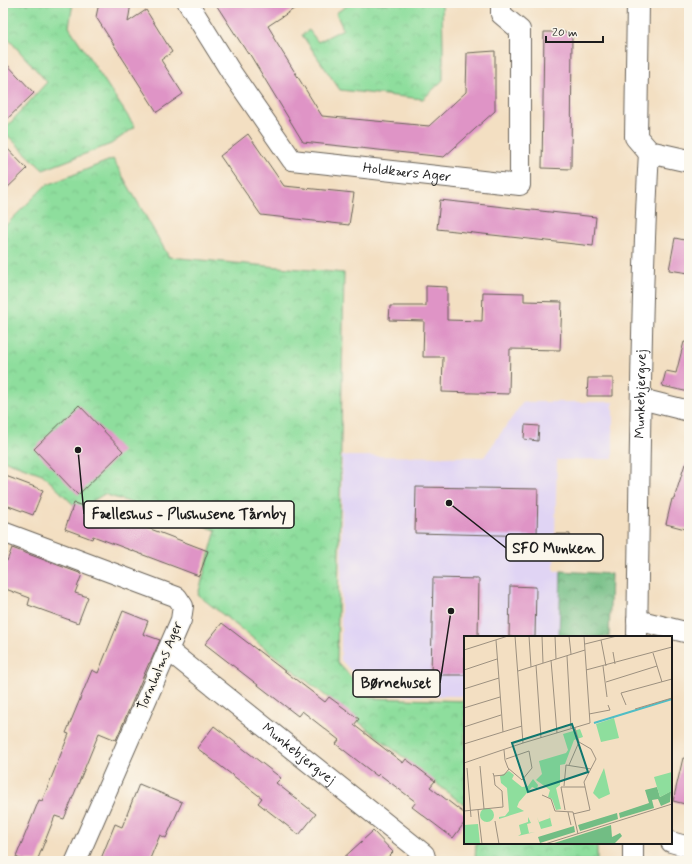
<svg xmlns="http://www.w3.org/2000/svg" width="692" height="864" font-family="Mynerve,sans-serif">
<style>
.built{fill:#e0d4f4}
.forest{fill:url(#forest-crowns);stroke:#476c50}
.park{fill:url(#park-crowns);stroke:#557d5c}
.building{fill:#df94c6}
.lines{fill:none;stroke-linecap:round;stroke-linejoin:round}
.street-casing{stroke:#676056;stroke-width:22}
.secondary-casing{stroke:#676056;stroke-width:24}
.street{stroke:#fff;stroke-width:20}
.secondary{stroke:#fff;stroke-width:22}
.labels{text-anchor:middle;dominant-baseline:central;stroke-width:3.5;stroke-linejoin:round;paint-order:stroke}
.street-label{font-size:14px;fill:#1c1c1c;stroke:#fbf7ec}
.inset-river{fill:none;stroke:#50bec5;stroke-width:2}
.inset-road{fill:none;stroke:#9d9180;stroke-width:1}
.view{fill:#0f766e;fill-opacity:0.15;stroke:#0f766e;stroke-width:2}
.inset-edge{fill:none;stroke:#1c1c1c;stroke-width:2}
.leader{fill:none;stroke:#1c1c1c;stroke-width:1.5}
.callout-dot{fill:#1c1c1c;stroke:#fbf7ec;stroke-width:1.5}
.callout{fill:#fbf7ec;stroke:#1c1c1c;stroke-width:1.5}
.callout-label{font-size:15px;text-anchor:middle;font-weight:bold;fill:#1c1c1c}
</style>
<defs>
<pattern id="forest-crowns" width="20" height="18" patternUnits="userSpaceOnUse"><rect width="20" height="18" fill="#72bd84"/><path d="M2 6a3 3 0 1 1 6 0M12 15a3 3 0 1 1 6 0" fill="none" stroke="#5d996b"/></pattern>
<pattern id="park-crowns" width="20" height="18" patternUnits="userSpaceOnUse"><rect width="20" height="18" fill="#8ede9d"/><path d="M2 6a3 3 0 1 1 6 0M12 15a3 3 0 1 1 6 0" fill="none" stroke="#7abe87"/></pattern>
</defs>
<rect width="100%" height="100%" fill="#fbf7ec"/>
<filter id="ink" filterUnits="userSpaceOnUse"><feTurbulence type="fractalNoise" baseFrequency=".025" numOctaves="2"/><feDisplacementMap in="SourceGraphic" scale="8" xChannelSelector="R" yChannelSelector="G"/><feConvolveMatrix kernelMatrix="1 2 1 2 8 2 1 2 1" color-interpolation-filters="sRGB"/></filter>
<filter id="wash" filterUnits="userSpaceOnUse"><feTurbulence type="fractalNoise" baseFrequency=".012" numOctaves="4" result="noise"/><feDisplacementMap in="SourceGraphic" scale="16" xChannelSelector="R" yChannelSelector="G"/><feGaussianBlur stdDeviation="0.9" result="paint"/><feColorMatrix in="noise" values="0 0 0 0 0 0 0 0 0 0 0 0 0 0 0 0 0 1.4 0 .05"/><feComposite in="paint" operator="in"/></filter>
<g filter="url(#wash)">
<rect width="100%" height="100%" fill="#f3dfc2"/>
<!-- built -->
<polygon class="built" points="523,402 613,402 613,459 557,460 554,571 561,571 559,637 465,637 465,696 373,695 341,660 342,456 484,457"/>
<!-- forest -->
<polygon class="forest" points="561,571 611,574 609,637 559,637"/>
<!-- park -->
<g class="park">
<polygon points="3,3 73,3 69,27 135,127 111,144 43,170 3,131 47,82 3,33"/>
<polygon points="351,3 442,3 443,45 443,80 423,99 340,90 302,35 309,30 318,42 343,29 336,13"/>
<polygon points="113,159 169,257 344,273 337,662 371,698 465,701 465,806 198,595 216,530 104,494 79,510 42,474 3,460 3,228 45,186"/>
<polygon points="476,843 597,843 597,861 475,861"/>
</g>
<g id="blocks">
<!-- building -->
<g class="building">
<polygon points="99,3 131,3 128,22 146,10 172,52 161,60 183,94 157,112 96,17"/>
<polygon points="215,3 303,3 268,26 274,36 273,37 322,116 429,126 466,92 467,53 495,51 495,111 444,157 303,142 249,53 248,54"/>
<polygon points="544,32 572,32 571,169 542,168"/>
<polygon points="3,60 34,93 3,123"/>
<polygon points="248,134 284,186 354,193 349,225 261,215 220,156"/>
<polygon points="3,144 27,169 3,192"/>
<polygon points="440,200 596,217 593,246 437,229"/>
<polygon points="675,238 689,241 689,273 669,270"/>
<polygon points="426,286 447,287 447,320 482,321 483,292 524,293 524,301 562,302 560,350 510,349 509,394 442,392 443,357 423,357 424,321 389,320 390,306 426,306"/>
<polygon points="684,342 689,343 689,392 662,386 666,371 676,373"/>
<polygon points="588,378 613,378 613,396 587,396"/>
<polygon points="79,405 123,451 78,495 34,449"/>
<polygon points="525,425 539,426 538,441 524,439"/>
<polygon points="685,464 689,464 689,530 666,524 672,499 674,499"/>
<polygon points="3,475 43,490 33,515 3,504"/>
<polygon points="416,487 538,489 537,536 415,533"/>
<polygon points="74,503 92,509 88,505 208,551 199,576 93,536 92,539 65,529"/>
<polygon points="554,534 570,534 570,549 554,548"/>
<polygon points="12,548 82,574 75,593 88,597 78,623 28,605 30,598 3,588 3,560 7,561"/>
<polygon points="433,578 479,579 478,637 465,637 465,675 431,675"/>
<polygon points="510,586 536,587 535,637 509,637"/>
<polygon points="123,611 148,621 143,634 160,640 150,663 149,663 116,740 99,733 64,819 55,816 37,861 24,861 16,857 39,800 42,801 69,734 66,733 92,670 98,673"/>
<polygon points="222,623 325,702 329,697 359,719 354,725 403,763 406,759 435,781 430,787 465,814 465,822 453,838 412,807 416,802 379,774 377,776 336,744 339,740 302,711 298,716 205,644"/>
<polygon points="214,726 281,778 276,783 316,814 299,835 258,803 262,798 197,748"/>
<polygon points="683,758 689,759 689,805 673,801"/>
<polygon points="139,784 182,802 166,838 160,835 149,861 100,861 115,824 122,827"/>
<polygon points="373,831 393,852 384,861 340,861"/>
</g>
</g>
</g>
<g filter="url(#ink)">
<use href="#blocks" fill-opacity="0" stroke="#676056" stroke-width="1"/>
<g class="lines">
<!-- street casing -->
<g class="street-casing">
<g id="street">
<path id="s1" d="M188,3L231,72L292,160L520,185V30L501,14V3"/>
<polyline points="641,399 689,411"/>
<polyline points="3,532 177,597 183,606 181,620 76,861"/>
<polyline points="637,620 689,633"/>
<path id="s2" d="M637,637C640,475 640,313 649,152"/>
<path id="s3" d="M168,650L424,854L426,861"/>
<polyline points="671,842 689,847"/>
<polyline points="633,861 633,843"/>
</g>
</g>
<!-- secondary casing -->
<g class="secondary-casing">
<polyline id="secondary" points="638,3 636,137 649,152 689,161"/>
</g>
<!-- street -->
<use href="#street" class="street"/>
<!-- secondary -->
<use href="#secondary" class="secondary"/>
</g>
</g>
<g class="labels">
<!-- street labels -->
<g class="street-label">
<text stroke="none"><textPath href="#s1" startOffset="304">Holdkærs Ager</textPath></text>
<text stroke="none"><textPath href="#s2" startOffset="243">Munkebjergvej</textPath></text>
<text transform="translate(160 666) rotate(-67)">Tornholms Ager</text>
<text stroke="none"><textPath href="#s3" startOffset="167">Munkebjergvej</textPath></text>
</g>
</g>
<!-- overview -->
<g transform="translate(464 636)">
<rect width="208" height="208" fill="#f3dfc2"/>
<path d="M150,82L155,102L137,106L132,88ZM140,132L146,158L135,163L129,157Z" fill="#8ede9d"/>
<path d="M193,151L196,161L207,155L206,166L197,170L194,163L188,164L190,172L156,182L155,177L185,167L181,154ZM153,177L154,183L116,195L114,189ZM147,189L148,201L156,197L158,200L150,208H87ZM110,190L111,196L76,207L74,201Z" fill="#72bd84"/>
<path d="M116,93L119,101L110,104L101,128L96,129V149L92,152L97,173L92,174L88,163L84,161L86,154L72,144L78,138L75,125L102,117L104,114L99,98ZM45,135L50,139L48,143L58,151L64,150L69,143L74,149L73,153L68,151L55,166L53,171L60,175L35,183V181L41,180L45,175L43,152L37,147L36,140ZM16 179a7 7 0 1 1 14 0a7 7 0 1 1-14 0ZM85,177L88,190L77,193L73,181L75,186L86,182ZM64,181L67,187L63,188L65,197L71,196L54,200L57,198L55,189L64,186Z" fill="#8ede9d"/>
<path d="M208,136V155L196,161L190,141ZM14,188L16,208H0V189Z" fill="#8ede9d"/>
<path class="inset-river" d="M130,87L208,63"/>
<path class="inset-road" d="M65,0L67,31M78,0L79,27M91,0L92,23M105,0L107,18M32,4L39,96M137,4L142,30M121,8L153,0M0,14L44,0M149,16L151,28M189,17L198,46M103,20L107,92M87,24L93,97M72,29L77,102M139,30L143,61M0,34L33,23M122,34L208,11M54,35L121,14M142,46L193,30M0,53L35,42M162,69L157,57L208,43M0,72L36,61M171,73L208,62M125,78L146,74L144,69M0,91L37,79M59,107L126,87L120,0M0,108L58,90M40,114L41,124L44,132L58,144L68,132L65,115L42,123M0,127L59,107L51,0M105,129L115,106M16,130L20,173M3,132L7,181M29,137L30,140L40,139L45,133M100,150L102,129L127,133M78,159L87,163L91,175L109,176L114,198M14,174L18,208M101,174L97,151H121M0,175L39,171L38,155L31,149L30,140M104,176L107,189M109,178L126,174L120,146L132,123L127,113L115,106L111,92M31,185L35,208M81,208L208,168"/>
<path class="view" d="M108,88L124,136L64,156L48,107Z"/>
<rect width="208" height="208" class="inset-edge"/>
</g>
<!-- callouts -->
<path class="leader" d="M78 450L84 514M449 503L506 548M451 611L440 683"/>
<g class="callout-dot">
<circle cx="78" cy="450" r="4"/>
<circle cx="449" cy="503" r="4"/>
<circle cx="451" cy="611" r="4"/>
</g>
<g class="callout">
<rect x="84" y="501" width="210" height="27" rx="4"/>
<rect x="506" y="534" width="97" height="27" rx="4"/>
<rect x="353" y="670" width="87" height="27" rx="4"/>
</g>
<g class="callout-label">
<text x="189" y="519">Fælleshus - Plushusene Tårnby</text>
<text x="554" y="553">SFO Munken</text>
<text x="396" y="688">Børnehuset</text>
</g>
<!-- margin -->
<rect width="692" height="864" fill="none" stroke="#fbf7ec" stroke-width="16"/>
<!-- scale -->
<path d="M546 36v6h57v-6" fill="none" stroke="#1c1c1c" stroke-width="2"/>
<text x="552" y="36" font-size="12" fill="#1c1c1c" stroke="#fbf7ec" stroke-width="3" paint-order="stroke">20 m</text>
</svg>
